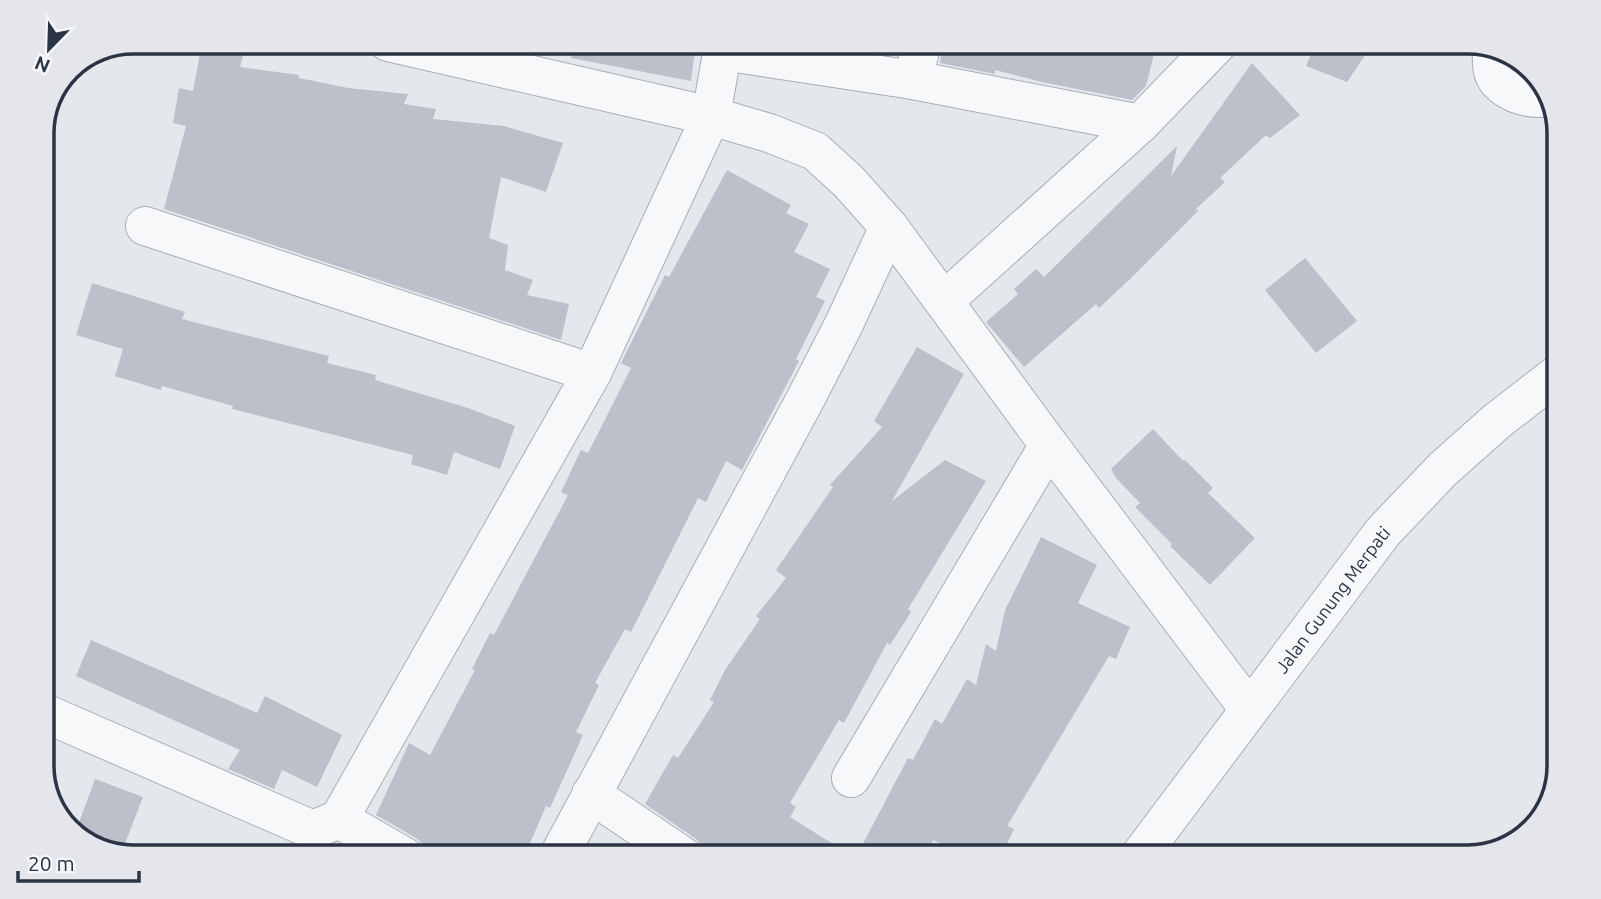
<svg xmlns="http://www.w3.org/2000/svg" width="1601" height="899" font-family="Ubuntu,sans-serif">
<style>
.building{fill:#bbc0ca}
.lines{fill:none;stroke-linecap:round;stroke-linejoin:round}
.street-casing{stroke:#a9aeb7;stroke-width:40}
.street{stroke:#f7f8fa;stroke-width:38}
.labels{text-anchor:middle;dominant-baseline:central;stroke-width:5;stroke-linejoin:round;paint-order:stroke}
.street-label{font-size:18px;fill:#2b3445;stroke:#f4f6f9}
.rim{fill:none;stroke:#2b3445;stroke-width:3.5}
</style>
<rect width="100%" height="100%" fill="#e4e7ec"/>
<!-- building -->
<g class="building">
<polygon points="202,42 243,55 240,67 299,75 299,78 348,88 408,94 404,104 436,109 433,119 504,126 563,143 546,192 501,177 489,238 508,245 505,270 533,280 527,295 569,304 561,340 164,209 186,126 173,123 179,88 193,91"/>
<polygon points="573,42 696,42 691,81 571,58"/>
<polygon points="943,42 1157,42 1146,86 1132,100 1042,82 995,70 995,74 940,63"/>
<polygon points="1316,42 1374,42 1347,82 1306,66"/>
<polygon points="1252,63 1300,115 1270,138 1266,135 1220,178 1225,182 1196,209 1198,211 1129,280 1099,308 1096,304 1024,367 986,322 1018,294 1014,289 1036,269 1044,277 1177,146 1171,176"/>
<polygon points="727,170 791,205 786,213 809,224 794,252 830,269 816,297 825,301 796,359 799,361 742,470 726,461 706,502 698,498 631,632 625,629 595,683 599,685 576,732 583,735 550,808 546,806 528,848 526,847 522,857 433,857 426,853 424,845 416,838 376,815 409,743 430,755 475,670 472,669 490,633 494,635 568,495 561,492 581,450 588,453 631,368 621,363 665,275 669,277"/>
<polygon points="1305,258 1357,321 1316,353 1265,290"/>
<polygon points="92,283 185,312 182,319 329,356 327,363 376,375 375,380 468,408 515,426 500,469 454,452 447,475 411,464 413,455 232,409 233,406 162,386 161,390 115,376 123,349 76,335"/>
<polygon points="917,347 964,374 892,501 945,460 986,481 908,609 911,612 890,645 887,643 844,723 839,720 790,803 796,807 790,817 854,857 706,857 703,847 696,839 645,804 673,755 678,758 714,702 710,700 725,670 760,619 756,616 786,578 776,570 833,487 830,485 882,427 874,421"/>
<polygon points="1153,429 1183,461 1185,460 1213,488 1208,493 1255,538 1210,585 1170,546 1172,544 1135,507 1140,503 1116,478 1111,469"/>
<polygon points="1041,537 1097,565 1078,603 1130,627 1116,659 1109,656 1007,826 1014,829 1001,857 970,857 933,840 924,857 856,857 908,758 913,760 935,719 942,724 967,679 976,685 986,644 996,651 1005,610"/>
<polygon points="91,640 257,713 265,696 342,735 317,787 282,770 274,789 228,769 240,750 76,676"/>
<polygon points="95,779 143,797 121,854 88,845 75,833"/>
</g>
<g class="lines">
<!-- street casing -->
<g class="street-casing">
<g id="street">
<polyline points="724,42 711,116 769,133 815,151 849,182 889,227 1049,445 1249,709"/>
<polyline points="922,42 913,80 1140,124"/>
<path d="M1492,48C1492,55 1491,64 1493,71C1498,92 1530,101 1549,97"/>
<polyline points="722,51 913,80"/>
<polyline points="145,226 592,373"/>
<polyline points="944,301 1140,124 1219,42"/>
<polyline points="42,712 313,830 339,819 592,373 711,116 388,42"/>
<polyline points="851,778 1049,445"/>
<polyline points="591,794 684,857"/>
<polyline points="339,819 405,857"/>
<polyline points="558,857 806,398 843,326 889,227"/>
<path id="s1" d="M1139,857L1383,532L1443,469L1497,421L1559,373"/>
</g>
</g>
<!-- street -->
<use href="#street" class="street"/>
</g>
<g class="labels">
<!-- street labels -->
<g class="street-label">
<text stroke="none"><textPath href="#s1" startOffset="322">Jalan Gunung Merpati</textPath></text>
</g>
</g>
<!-- crop -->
<path d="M0 0H1601V899H0ZM133 54H1468A79 79 0 0 1 1547 133V766A79 79 0 0 1 1468 845H133A79 79 0 0 1 54 766V133A79 79 0 0 1 133 54Z" fill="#e4e6eb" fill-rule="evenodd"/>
<path class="rim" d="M133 54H1468A79 79 0 0 1 1547 133V766A79 79 0 0 1 1468 845H133A79 79 0 0 1 54 766V133A79 79 0 0 1 133 54Z"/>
<!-- north arrow -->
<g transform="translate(49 49) rotate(203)" stroke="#f4f6f9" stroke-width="5" paint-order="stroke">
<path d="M0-5L12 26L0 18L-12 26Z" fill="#2b3445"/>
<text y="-10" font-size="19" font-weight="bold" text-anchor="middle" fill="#2b3445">N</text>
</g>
<!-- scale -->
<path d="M18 871v10h121v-10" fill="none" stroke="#2b3445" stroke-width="3.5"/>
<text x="28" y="871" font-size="21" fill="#2b3445" stroke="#f4f6f9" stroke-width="5" paint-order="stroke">20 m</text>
</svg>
